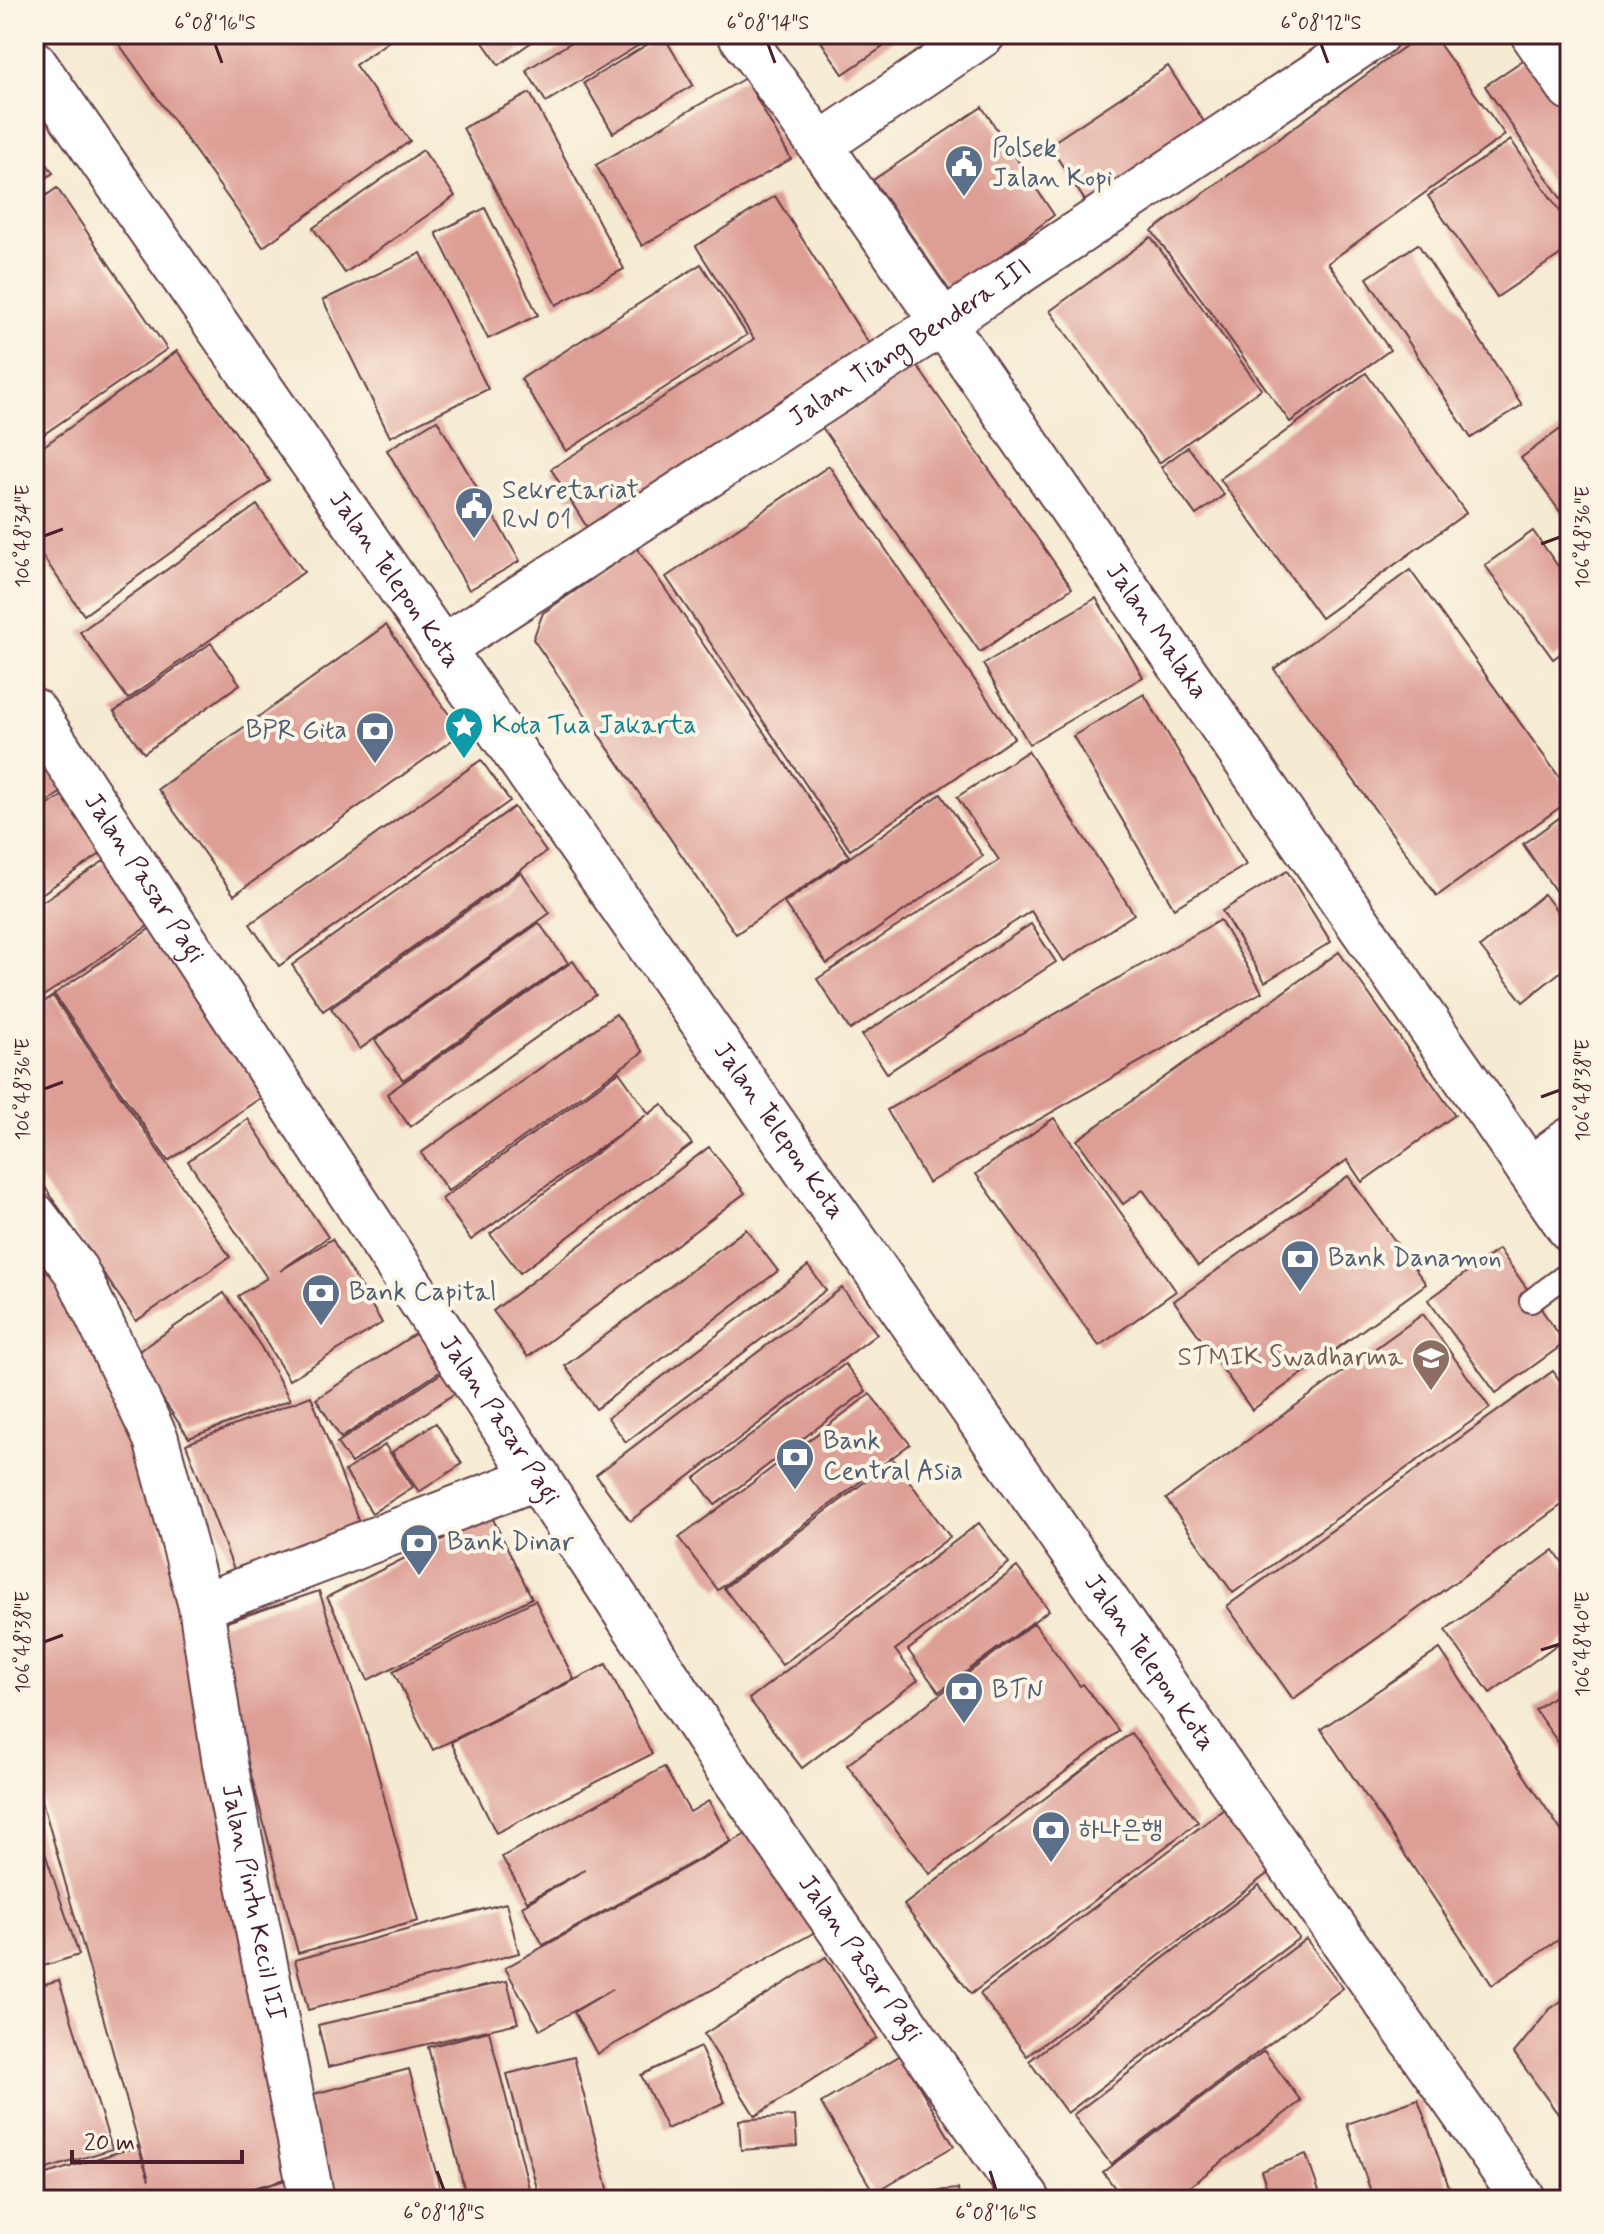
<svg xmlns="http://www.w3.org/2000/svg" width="1604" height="2234" font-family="Mynerve,'Poor Story',sans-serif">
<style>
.building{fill:#dd9e95}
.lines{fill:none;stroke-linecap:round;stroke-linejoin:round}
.service-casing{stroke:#643d44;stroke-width:26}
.minor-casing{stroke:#643d44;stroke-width:48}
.tertiary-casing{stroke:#643d44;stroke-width:48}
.secondary-casing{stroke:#643d44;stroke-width:48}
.service{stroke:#fff;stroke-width:22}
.minor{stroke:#fff;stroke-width:44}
.tertiary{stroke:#fff;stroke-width:44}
.secondary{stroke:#fff;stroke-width:44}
.ticks{fill:none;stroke:#4a1f2b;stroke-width:3}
.labels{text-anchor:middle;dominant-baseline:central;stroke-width:8;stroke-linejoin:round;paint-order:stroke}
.service-label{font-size:26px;fill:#4e5e75;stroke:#fcf5e5;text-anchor:start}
.street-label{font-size:26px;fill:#4a1f2b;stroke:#fcf5e5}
.culture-label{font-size:26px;fill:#0d838f;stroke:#fcf5e5;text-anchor:start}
.education-label{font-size:26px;fill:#785e54;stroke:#fcf5e5;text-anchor:end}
.neatline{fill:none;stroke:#4a1f2b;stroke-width:3}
.ticks-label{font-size:20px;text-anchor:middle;fill:#4a1f2b}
</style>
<rect width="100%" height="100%" fill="#fcf5e5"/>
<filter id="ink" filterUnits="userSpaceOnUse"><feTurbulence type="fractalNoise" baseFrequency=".0125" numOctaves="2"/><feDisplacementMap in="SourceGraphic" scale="16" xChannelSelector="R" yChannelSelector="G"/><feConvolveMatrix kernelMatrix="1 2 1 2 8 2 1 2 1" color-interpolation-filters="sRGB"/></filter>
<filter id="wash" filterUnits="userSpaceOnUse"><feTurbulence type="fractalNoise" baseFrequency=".006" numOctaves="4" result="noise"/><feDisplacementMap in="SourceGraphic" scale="32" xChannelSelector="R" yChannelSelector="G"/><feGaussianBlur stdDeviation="1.8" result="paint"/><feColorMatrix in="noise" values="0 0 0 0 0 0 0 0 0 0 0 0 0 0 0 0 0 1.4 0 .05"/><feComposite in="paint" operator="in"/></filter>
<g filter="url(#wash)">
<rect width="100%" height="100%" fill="#f5ead2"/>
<g id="blocks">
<!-- building -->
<g class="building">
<polygon points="112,34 399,34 355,65 410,141 263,247"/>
<polygon points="477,34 543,34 499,65"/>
<polygon points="585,34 657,34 546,102 526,70"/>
<polygon points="816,34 902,34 843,74"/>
<polygon points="1422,34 1432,34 1505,135 1328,263 1390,350 1290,422 1152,231"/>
<polygon points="663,35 693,85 613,133 584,83"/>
<polygon points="1535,52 1570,103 1570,212 1485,86"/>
<polygon points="1168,66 1208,128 1089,207 1049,145"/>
<polygon points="745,78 791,159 642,246 596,165"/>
<polygon points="530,93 624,269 556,305 463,128"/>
<polygon points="982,107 1054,215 952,294 873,180"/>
<polygon points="1511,140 1570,226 1570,248 1497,297 1428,196"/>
<polygon points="34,145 53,173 34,186"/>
<polygon points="423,150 455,196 345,273 313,228"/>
<polygon points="57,188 167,349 34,441 34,204"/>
<polygon points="775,196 876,355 593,537 551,469 754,339 696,246"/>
<polygon points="485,208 538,315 488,339 436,233"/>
<polygon points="1151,237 1261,389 1159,463 1050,311"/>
<polygon points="1418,244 1522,405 1471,438 1367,278"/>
<polygon points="421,253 488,389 390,437 323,300"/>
<polygon points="701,264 747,335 566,451 521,379"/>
<polygon points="177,351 270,481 84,615 34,544 34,453"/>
<polygon points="915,363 1072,588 980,652 822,427"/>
<polygon points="1366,373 1466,513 1321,618 1220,479"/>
<polygon points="437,420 520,561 469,590 387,450"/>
<polygon points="1570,422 1570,507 1561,513 1521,458"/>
<polygon points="1188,447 1224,495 1196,515 1161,467"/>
<polygon points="829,466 1014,738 850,850 666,577"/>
<polygon points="257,505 304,572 128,699 80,632"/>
<polygon points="1533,531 1570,583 1570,647 1553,659 1485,565"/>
<polygon points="637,548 849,856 736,934 533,639 543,613"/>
<polygon points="1410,570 1570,792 1570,800 1437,896 1274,669"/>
<polygon points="1096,598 1143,677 1029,744 983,664"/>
<polygon points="386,625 462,733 234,895 158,789"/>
<polygon points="211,643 240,684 144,753 114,712"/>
<polygon points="1144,694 1246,865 1174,908 1073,736"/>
<polygon points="34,748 63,791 34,811"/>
<polygon points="1028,751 1134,914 1064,961 1031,911 850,1030 817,979 999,860 957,797"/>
<polygon points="481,760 510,801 279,966 250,924"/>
<polygon points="78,785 118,842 34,899 34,815"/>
<polygon points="941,794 983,856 827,964 784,903"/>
<polygon points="514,807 546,852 323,1011 292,965"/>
<polygon points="1570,810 1570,912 1523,844"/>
<polygon points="119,851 163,916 42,997 34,986 34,907"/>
<polygon points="1287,871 1331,942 1265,982 1222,911"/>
<polygon points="521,872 550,913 360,1049 331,1008"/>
<polygon points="1544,894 1570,928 1570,964 1523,1002 1480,947"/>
<polygon points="164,919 278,1086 168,1161 54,994"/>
<polygon points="1220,920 1262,992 928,1183 887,1110"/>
<polygon points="539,923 568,963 403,1080 375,1040"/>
<polygon points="1031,924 1056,962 887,1073 862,1035"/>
<polygon points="1339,952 1455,1115 1362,1182 1347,1160 1198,1266 1143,1190 1123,1204 1077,1140"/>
<polygon points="573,961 596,995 410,1127 387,1094"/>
<polygon points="53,996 230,1257 136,1321 34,1171 34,1009"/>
<polygon points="616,1014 643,1052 448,1191 421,1153"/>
<polygon points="619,1072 649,1114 662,1104 692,1144 520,1273 490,1234 646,1115 471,1240 442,1199"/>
<polygon points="1054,1118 1176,1291 1099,1346 976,1174"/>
<polygon points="248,1119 328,1237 280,1271 332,1239 382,1323 289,1380 238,1296 267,1278 188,1161"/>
<polygon points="709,1147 745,1193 528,1357 493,1311"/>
<polygon points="1348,1176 1426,1284 1252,1410 1174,1301"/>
<polygon points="34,1226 108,1354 163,1533 303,2174 210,2200 34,2200 34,2178 138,2146 149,2180 34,1772"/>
<polygon points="746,1229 778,1271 596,1409 565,1366"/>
<polygon points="1499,1249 1565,1343 1496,1393 1428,1300"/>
<polygon points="808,1266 826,1290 626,1442 608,1418"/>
<polygon points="842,1288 877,1334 630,1521 596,1475"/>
<polygon points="224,1293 261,1347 290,1400 189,1438 133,1355"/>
<polygon points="1423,1314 1490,1408 1233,1593 1166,1499"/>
<polygon points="433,1322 457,1360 341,1438 316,1399"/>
<polygon points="845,1364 866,1391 715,1505 695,1478"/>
<polygon points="451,1367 464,1387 351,1463 337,1443"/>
<polygon points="1553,1371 1570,1395 1570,1499 1293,1699 1227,1606"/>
<polygon points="870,1394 910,1444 718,1590 679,1538"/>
<polygon points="311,1396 364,1535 239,1583 186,1444"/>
<polygon points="436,1423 462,1464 419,1492 392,1452"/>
<polygon points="385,1445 413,1487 372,1513 345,1471"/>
<polygon points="894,1460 950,1537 782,1665 724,1588"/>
<polygon points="491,1515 532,1598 368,1680 327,1597"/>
<polygon points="979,1523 1009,1563 895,1650 918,1680 802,1768 749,1699"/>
<polygon points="1554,1550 1570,1573 1570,1635 1490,1693 1445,1630"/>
<polygon points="1017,1567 1049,1610 939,1692 908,1650"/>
<polygon points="319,1591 365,1727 418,1921 298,1953 212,1627"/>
<polygon points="535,1600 574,1679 433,1750 393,1671"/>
<polygon points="1034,1623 1080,1686 1083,1684 1119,1731 930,1874 847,1765"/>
<polygon points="1440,1649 1570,1844 1570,1932 1492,1985 1321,1729"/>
<polygon points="606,1664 652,1754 496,1833 451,1742"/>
<polygon points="1570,1684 1570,1759 1535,1710"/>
<polygon points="1131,1733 1198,1822 971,1994 904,1905"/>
<polygon points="664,1767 690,1812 709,1801 731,1841 543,1945 522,1906 585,1870 527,1901 502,1857"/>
<polygon points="1228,1806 1275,1868 1027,2056 980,1994"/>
<polygon points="34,1820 79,1955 34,1969"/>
<polygon points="757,1828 824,1927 597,2054 574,2012 613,1989 540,2030 505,1968"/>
<polygon points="1259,1885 1299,1938 1067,2113 1029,2061"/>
<polygon points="506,1903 519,1953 308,2010 295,1960"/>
<polygon points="1306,1939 1343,1988 1111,2164 1073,2115"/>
<polygon points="826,1957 877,2038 755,2116 704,2034"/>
<polygon points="59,1980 112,2149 34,2173 34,1987"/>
<polygon points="507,1981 518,2023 328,2067 318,2025"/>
<polygon points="1570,1995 1570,2107 1561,2118 1514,2053 1550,2009"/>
<polygon points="489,2031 520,2152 532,2200 467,2200 459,2167 428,2047"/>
<polygon points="700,2047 725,2102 667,2129 641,2075"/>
<polygon points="1264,2051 1301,2101 1172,2200 1124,2200 1103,2172"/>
<polygon points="901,2055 954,2146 874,2193 821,2103"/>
<polygon points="574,2057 611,2200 540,2200 507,2074"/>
<polygon points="409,2069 443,2200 333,2200 306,2096"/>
<polygon points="1418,2099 1451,2193 1432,2200 1374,2200 1347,2124"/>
<polygon points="795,2116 797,2146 741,2150 739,2120"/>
<polygon points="1306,2154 1322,2200 1271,2200 1261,2171"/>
<polygon points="296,2177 303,2200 221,2200 221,2199"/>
<polygon points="958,2189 959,2200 847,2200 847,2198"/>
</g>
</g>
</g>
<g filter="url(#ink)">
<use href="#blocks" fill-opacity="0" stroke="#643d44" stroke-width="2"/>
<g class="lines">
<!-- service casing -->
<g class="service-casing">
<polyline id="service" points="1531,1301 1570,1272"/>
</g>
<!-- minor casing -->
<g class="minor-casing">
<g id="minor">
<polyline points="1533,34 1570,88"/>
<path id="s1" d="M34,63L1524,2200"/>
<polyline points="820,145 983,34"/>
<path id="s2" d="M441,649L942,323L1377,34"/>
<path id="s3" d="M34,711L732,1775L1028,2200"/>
<path id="s4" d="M34,1215L76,1271L156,1439L201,1606L225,1764L312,2200"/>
<polyline points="201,1606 538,1477"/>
</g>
</g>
<!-- tertiary casing -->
<g class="tertiary-casing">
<polyline id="tertiary" points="1529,1170 1570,1140"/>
</g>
<!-- secondary casing -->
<g class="secondary-casing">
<g id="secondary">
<path id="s5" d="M740,34L820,145L1570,1229"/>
</g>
</g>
<!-- service -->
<use href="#service" class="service"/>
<!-- minor -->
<use href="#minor" class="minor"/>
<!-- tertiary -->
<use href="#tertiary" class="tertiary"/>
<!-- secondary -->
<use href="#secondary" class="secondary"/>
</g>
</g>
<!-- ticks -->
<path class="ticks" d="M215,44L222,63M768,44L775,63M1321,44L1328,63M44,536L63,529M1541,544L1560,537M44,1089L63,1082M1541,1097L1560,1090M44,1642L63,1635M1541,1650L1560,1644M437,2171L444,2190M990,2171L996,2190"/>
<!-- icons -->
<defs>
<g id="civic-pin" transform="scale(2)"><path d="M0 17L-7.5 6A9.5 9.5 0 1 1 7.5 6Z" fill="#5c6f8a" stroke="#fcf5e5"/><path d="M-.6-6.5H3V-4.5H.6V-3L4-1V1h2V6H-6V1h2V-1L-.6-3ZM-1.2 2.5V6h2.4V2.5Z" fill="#fff"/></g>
<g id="sight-pin" transform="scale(2)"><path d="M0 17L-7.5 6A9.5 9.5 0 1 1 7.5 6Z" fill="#0f9aa8" stroke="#fcf5e5"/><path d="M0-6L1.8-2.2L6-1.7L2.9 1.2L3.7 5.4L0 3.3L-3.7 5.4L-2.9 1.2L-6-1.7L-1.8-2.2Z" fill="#fff"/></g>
<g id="bank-pin" transform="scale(2)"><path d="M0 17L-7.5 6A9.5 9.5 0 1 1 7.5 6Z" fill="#5c6f8a" stroke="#fcf5e5"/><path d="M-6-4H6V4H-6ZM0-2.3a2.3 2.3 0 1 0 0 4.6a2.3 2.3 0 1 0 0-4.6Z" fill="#fff"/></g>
<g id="university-pin" transform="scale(2)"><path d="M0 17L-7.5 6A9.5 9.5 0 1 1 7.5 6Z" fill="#8d6e63" stroke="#fcf5e5"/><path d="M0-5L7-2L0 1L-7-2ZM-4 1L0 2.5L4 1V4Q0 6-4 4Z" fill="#fff"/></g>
</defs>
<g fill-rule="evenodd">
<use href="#civic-pin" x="964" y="164"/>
<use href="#civic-pin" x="474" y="506"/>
<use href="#sight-pin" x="464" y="726"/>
<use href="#bank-pin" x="375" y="731"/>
<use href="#bank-pin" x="1300" y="1259"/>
<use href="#bank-pin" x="321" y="1293"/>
<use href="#university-pin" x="1431" y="1358"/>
<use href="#bank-pin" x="795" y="1457"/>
<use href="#bank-pin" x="419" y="1543"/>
<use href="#bank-pin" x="964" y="1691"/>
<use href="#bank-pin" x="1051" y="1830"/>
</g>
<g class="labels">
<!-- service labels -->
<g class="service-label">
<text x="992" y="149">Polsek<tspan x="992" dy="30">Jalan Kopi</tspan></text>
<text x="502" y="491">Sekretariat<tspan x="502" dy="30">RW 01</tspan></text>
<text x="347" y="731" text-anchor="end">BPR Gita</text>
<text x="1328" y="1259">Bank Danamon</text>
<text x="349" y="1293">Bank Capital</text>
<text x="823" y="1442">Bank<tspan x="823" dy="30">Central Asia</tspan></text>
<text x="447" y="1543">Bank Dinar</text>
<text x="992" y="1691">BTN</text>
<text x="1079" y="1830">하나은행</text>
</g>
<!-- street labels -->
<g class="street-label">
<text stroke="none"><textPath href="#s2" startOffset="560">Jalan Tiang Bendera III</textPath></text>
<text stroke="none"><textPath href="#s1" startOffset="630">Jalan Telepon Kota</textPath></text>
<text stroke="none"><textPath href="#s5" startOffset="728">Jalan Malaka</textPath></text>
<text stroke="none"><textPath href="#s3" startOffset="200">Jalan Pasar Pagi</textPath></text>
<text stroke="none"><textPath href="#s1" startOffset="1302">Jalan Telepon Kota</textPath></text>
<text stroke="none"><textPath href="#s3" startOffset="848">Jalan Pasar Pagi</textPath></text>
<text stroke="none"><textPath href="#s1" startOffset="1950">Jalan Telepon Kota</textPath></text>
<text stroke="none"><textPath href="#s4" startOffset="730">Jalan Pintu Kecil III</textPath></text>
<text stroke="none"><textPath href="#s3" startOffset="1496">Jalan Pasar Pagi</textPath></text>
</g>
<!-- culture labels -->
<g class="culture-label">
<text x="492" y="726">Kota Tua Jakarta</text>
</g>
<!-- education labels -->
<g class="education-label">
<text x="1403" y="1358">STMIK Swadharma</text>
</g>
</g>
<!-- margin -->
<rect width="1604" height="2234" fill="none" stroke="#fcf5e5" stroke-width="88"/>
<!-- scale -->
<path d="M72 2150v12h170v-12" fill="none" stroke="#4a1f2b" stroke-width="4"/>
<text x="84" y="2150" font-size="24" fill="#4a1f2b" stroke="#fcf5e5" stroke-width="6" paint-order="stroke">20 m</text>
<rect x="44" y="44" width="1516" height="2146" class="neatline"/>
<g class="ticks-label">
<text x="215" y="29">6°08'16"S</text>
<text x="768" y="29">6°08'14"S</text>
<text x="1321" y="29">6°08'12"S</text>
<text transform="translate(22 536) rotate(-90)" y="7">106°48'34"E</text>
<text transform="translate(1582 537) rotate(-90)" y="7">106°48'36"E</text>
<text transform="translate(22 1089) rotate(-90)" y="7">106°48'36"E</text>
<text transform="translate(1582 1090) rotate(-90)" y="7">106°48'38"E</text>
<text transform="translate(22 1642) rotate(-90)" y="7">106°48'38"E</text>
<text transform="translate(1582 1644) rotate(-90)" y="7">106°48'40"E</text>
<text x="444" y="2219">6°08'18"S</text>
<text x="996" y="2219">6°08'16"S</text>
</g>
</svg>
